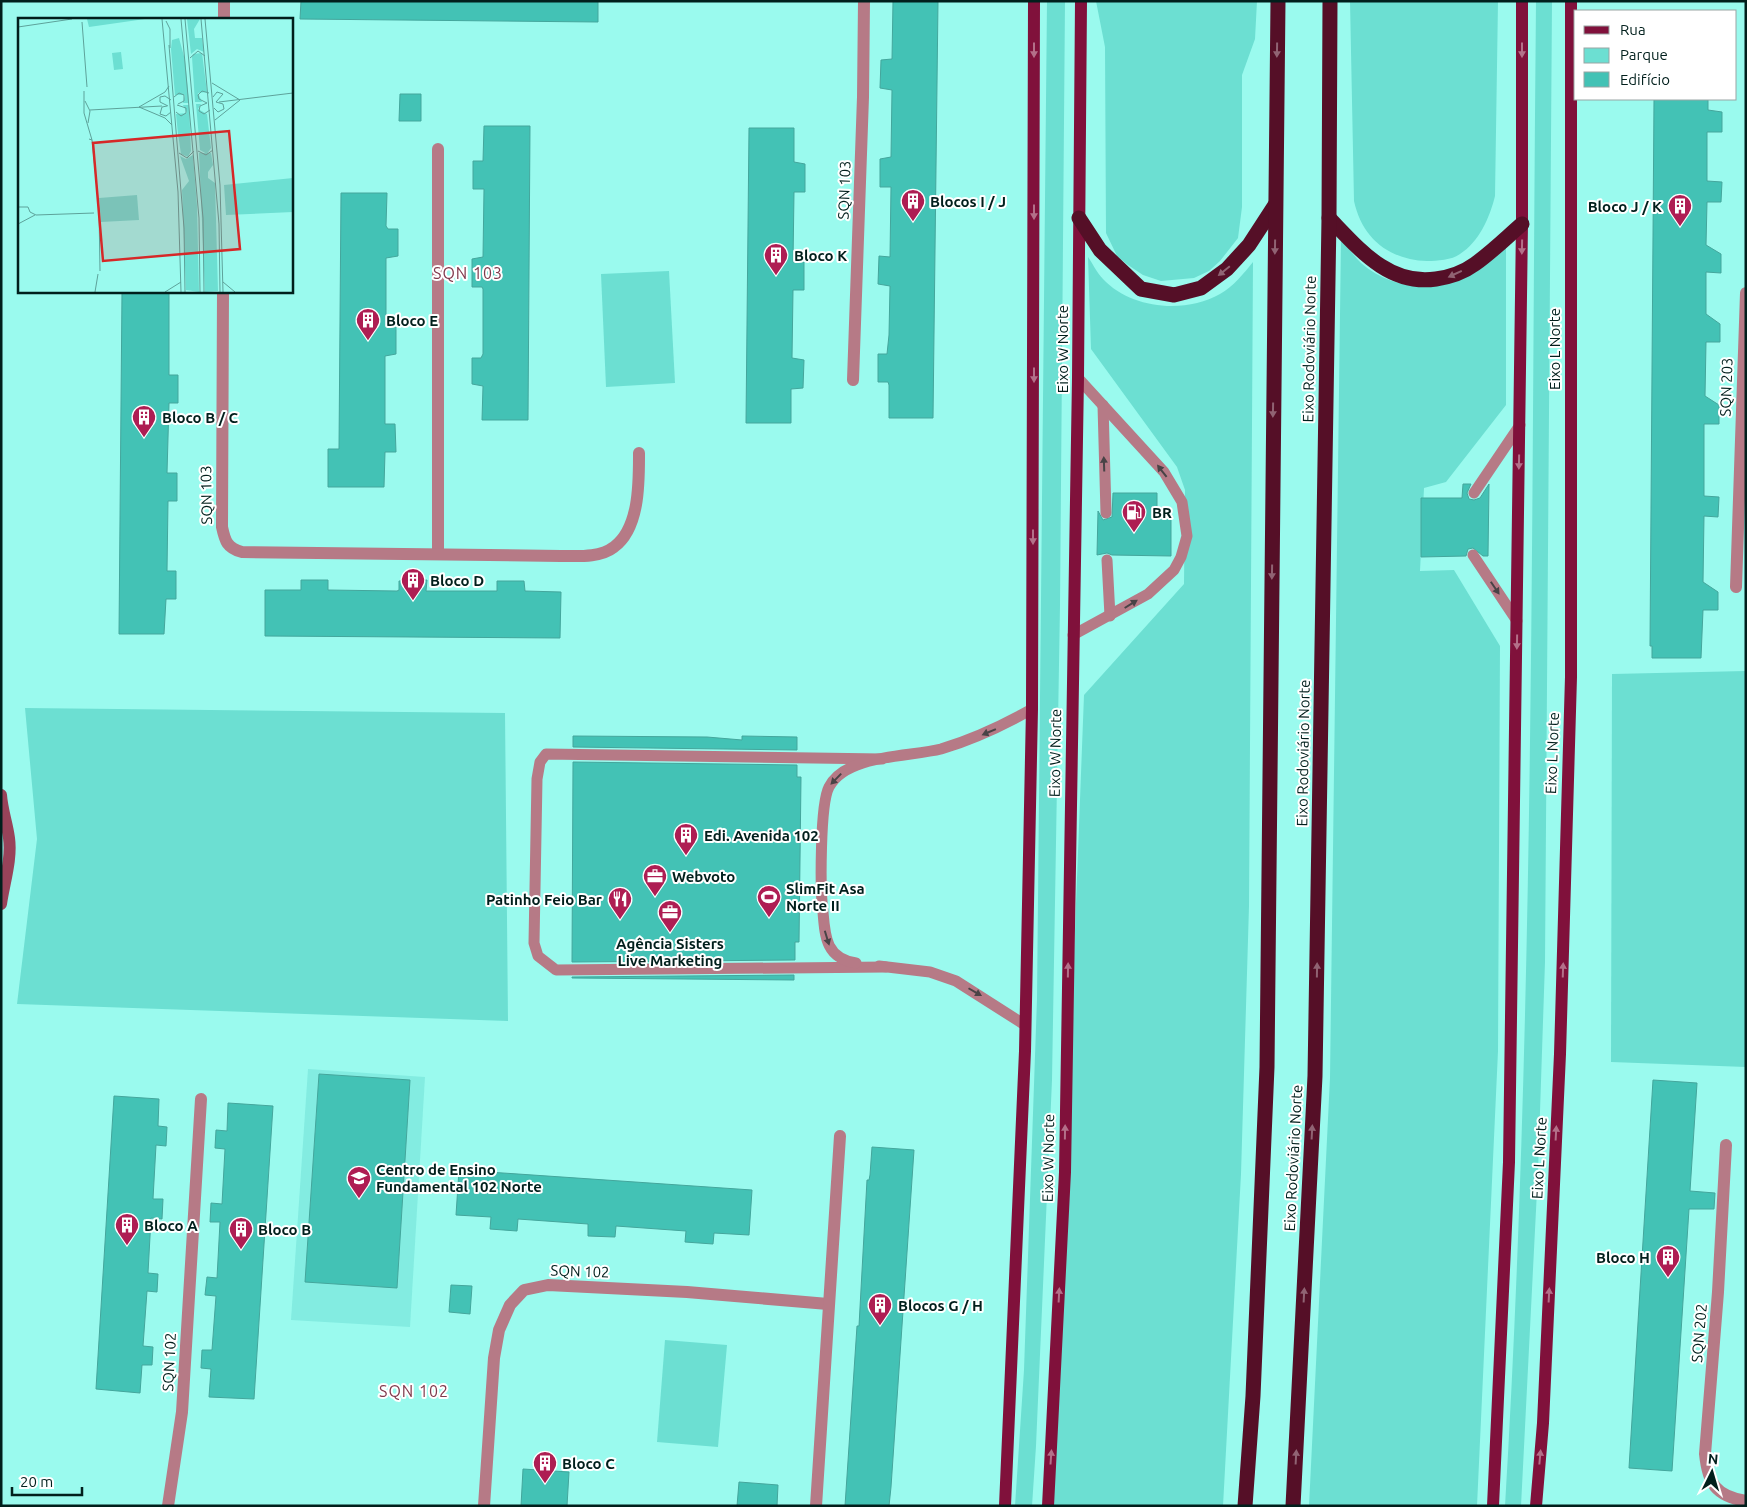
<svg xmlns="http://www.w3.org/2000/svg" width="1747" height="1507" font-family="Ubuntu,sans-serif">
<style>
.built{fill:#83ece1}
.green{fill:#6cdfd2}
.building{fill:#43c2b5;stroke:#44a69c}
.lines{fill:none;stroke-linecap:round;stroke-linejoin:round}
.lane{stroke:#b67a86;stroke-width:11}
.street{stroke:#b67a86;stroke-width:12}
.secondary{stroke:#99435a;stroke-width:12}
.primary{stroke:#80113b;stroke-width:12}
.highway{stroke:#550f27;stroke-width:15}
.oneway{fill:#b37089}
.oneway2{fill:#906373}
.oneway3{fill:#494346}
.labels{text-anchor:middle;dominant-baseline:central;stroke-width:4;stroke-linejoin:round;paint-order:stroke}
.street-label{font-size:15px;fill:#011f1c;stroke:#fff}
.poi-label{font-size:15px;font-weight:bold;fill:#011f1c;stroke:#fff;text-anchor:start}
.neighbourhood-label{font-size:16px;letter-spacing:1px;fill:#80394c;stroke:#fff}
.inset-road{fill:none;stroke:#5da29a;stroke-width:1}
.view{fill:#d62828;fill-opacity:0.15;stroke:#d62828;stroke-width:2.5}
.inset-edge{fill:none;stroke:#011f1c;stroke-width:2.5}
</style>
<rect width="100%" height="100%" fill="#9afaee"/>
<!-- built -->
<polygon class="built" points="308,1069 425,1077 410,1327 291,1320"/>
<!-- green -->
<g class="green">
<polygon points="1047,1 1065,1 1060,605 1052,1080 1036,1446 1032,1506 1015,1506 1024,1370 1037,999"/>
<polygon points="1096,1 1257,1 1255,39 1242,75 1242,207 1238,238 1220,261 1209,271 1194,278 1161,281 1143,275 1128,265 1117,256 1106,233 1105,47"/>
<path d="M1350,1H1498L1495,196C1490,217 1479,242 1460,254C1452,260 1437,261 1427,261C1389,260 1362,238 1354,201Z"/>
<path d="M1536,1H1552L1545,962L1538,1171L1521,1506H1505C1535,1005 1531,503 1536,1Z"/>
<path d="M1341,239C1348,247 1354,256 1361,263C1394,292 1444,294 1479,269C1489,262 1498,250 1506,241V405L1446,482L1424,488L1420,571L1454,570L1500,646L1498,1051L1477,1506H1309L1330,1078Z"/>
<path d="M1088,257C1093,264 1097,273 1103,279C1131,309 1185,314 1220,294C1233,287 1244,273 1253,262L1249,906L1241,1174L1223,1506H1053L1084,695L1184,584L1185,490L1177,467L1091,349Z"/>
<polygon points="669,271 675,383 606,387 601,274"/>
<polygon points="1746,671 1746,1067 1611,1062 1612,674"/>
<polygon points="25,708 505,713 508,1021 17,1004 37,839"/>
<polygon points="665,1340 727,1345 718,1447 657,1442"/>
</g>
<!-- building -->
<g class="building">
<polygon points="301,1 598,1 598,22 300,19"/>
<polygon points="893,1 938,1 933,418 889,418 889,385 888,382 878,382 878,354 887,354 889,335 890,286 878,284 879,256 890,257 891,187 880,187 880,159 891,157 892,90 880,88 881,60 892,59"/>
<polygon points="400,94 421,94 421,121 399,121"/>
<polygon points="1654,99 1708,99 1708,110 1722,112 1722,132 1707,132 1707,181 1722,182 1721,202 1707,202 1706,245 1721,254 1721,273 1706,272 1706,314 1720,324 1720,342 1706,342 1705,396 1719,405 1719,424 1704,424 1704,496 1719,497 1718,517 1704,516 1703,582 1718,592 1718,610 1703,610 1701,658 1652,658 1652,646 1650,646"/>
<polygon points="484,126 530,126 528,420 482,420 483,386 472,384 472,358 481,358 483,354 483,289 482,287 472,287 472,259 483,257 484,189 473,189 473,161 483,161"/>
<polygon points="749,128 794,128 794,162 805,164 805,192 794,192 793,262 804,262 804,290 793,290 792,358 804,360 803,388 791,389 791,423 746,423"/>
<polygon points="341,193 387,193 386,226 388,229 398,229 398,256 386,258 386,324 387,327 396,327 396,354 385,356 385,424 395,424 396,452 385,452 384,487 328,487 328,449 339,449"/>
<polygon points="122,291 169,291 169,375 178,375 178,403 169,403 167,473 177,473 177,501 168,501 167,571 176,571 176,599 166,599 164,634 119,634"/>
<polygon points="1463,484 1471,484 1467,493 1469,499 1474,500 1480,498 1489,484 1488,556 1483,556 1473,548 1468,549 1466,556 1421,557 1421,498 1462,498"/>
<polygon points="1113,493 1157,493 1157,512 1171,512 1171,556 1112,555 1107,553 1097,555 1098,511 1103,520 1112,517"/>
<polygon points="301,580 328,580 328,590 397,591 399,590 399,581 427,580 426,591 497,591 497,581 524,581 525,591 561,592 560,638 265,636 265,590 301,590"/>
<polygon points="573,736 707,737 742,740 742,736 797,737 797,750 573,747"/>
<polygon points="573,762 797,765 797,777 801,777 799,942 795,942 795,960 572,962"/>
<polygon points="794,975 794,980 572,978 572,977"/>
<polygon points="319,1074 410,1080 397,1288 305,1282"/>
<polygon points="1653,1080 1697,1083 1690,1191 1715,1193 1714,1209 1689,1209 1672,1471 1629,1468"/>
<polygon points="114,1096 159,1099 158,1126 167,1127 166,1146 156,1145 153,1199 163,1199 162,1219 151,1218 148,1273 158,1274 157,1292 147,1291 143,1346 153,1347 152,1365 142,1365 140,1393 96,1389"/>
<polygon points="228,1103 273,1106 254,1399 209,1397 211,1369 201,1368 202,1350 212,1350 216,1296 205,1295 207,1277 217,1278 220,1222 210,1222 211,1203 222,1204 225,1149 215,1148 216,1130 227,1131"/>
<polygon points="872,1147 914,1150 891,1487 889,1506 845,1506 857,1326 859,1326 867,1180 869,1180 870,1175"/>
<polygon points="459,1170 752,1190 749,1235 714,1233 713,1244 685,1242 686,1231 616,1226 615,1237 588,1236 588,1224 518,1219 517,1231 490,1229 491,1217 456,1215"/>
<polygon points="451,1285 472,1286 470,1314 449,1312"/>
<polygon points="523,1469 569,1472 567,1506 521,1506"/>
<polygon points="739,1482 778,1485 777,1506 737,1506"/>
</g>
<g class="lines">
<!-- lane -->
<g class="lane">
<polyline points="1103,405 1106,513"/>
<polyline points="1474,493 1520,425"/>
<polyline points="1473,555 1517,621"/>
<polyline points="1107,560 1110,616"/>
<polyline points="1073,635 1148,594 1174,570 1181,557 1187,536 1182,502 1164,472 1078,378"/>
<polyline points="882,759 546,754 540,762 537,779 534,943 538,956 556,970 886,967"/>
<path d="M856,963C826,958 825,937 823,912C820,890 820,804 829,787C846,754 910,757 941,749C974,739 1002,726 1032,709"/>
<polyline points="879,966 930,972 956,981 1025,1025"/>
</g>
<!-- street -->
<g class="street">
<polyline points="224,19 224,1"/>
<polyline points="438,149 438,554"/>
<path d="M223,291L222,527C225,541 227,548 242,552L561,556C577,556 600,558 614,547C640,528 639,481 639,453"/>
<polyline points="853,380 863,97 864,1"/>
<polyline points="1736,587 1746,293"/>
<path d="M1726,1145L1718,1292L1705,1454C1708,1483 1715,1496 1746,1501"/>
<polyline points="168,1506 182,1412 201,1099"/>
<polyline points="484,1506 494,1358 499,1330 510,1305 524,1290 548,1285 687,1292 828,1304"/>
<polyline points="816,1506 840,1136"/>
</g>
<!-- secondary -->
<path class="secondary" d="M1,795C2,810 7,823 9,838C12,859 4,883 1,904"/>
<!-- primary -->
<g class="primary">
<polyline points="1005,1506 1025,1051 1032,709 1034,1"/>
<polyline points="1048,1506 1065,1172 1078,378 1081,1"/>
<polyline points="1493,1506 1509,1162 1522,224 1522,1"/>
<polyline points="1536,1506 1543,1423 1560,1054 1571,677 1571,1"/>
</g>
<!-- highway -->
<g class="highway">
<polyline points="1079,218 1100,250 1141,289 1174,295 1201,288 1227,269 1249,245 1275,205"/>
<path d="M1329,218C1359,249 1389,286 1436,279C1450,277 1464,272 1475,264C1492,252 1507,237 1522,224"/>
<polyline points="1245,1506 1253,1396 1267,1067 1278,1"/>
<polyline points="1293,1506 1315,1076 1329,218 1330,1"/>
</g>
</g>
<!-- one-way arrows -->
<defs><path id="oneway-solid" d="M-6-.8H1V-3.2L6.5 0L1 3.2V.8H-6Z" transform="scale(1.25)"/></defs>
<g class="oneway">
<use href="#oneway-solid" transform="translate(1034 50) rotate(90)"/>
<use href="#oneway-solid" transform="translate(1522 50) rotate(90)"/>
<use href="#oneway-solid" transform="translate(1034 212) rotate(90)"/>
<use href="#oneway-solid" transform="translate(1522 247) rotate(91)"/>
<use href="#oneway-solid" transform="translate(1034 375) rotate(90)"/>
<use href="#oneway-solid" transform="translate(1519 462) rotate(91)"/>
<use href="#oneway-solid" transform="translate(1033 537) rotate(90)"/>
<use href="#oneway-solid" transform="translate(1517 642) rotate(91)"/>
<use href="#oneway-solid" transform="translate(1068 970) rotate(-89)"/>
<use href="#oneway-solid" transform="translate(1563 970) rotate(-88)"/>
<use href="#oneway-solid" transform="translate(1065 1132) rotate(-89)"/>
<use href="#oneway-solid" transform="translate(1556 1133) rotate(-87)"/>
<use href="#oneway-solid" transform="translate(1059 1295) rotate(-87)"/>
<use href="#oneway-solid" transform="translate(1549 1295) rotate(-87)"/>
<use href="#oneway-solid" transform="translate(1051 1457) rotate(-86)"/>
<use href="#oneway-solid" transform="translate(1540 1457) rotate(-85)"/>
</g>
<g class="oneway2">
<use href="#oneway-solid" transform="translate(1277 50) rotate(91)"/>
<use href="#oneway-solid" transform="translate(1275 247) rotate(91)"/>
<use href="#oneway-solid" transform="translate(1224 271) rotate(141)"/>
<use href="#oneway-solid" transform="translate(1455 274) rotate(155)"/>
<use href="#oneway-solid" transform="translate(1273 410) rotate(91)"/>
<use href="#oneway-solid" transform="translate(1272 572) rotate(91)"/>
<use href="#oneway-solid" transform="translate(1317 970) rotate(-89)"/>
<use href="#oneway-solid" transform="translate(1312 1132) rotate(-87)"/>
<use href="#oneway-solid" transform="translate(1304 1295) rotate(-87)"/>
<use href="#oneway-solid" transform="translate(1296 1457) rotate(-87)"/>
</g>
<g class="oneway3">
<use href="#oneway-solid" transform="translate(1104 464) rotate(-92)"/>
<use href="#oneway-solid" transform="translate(1162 471) rotate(-128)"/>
<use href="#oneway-solid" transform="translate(1495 588) rotate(56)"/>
<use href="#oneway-solid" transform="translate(1131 604) rotate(-32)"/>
<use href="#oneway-solid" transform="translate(989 732) rotate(157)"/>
<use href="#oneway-solid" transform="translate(836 779) rotate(134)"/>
<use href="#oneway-solid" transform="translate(827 938) rotate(73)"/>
<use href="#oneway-solid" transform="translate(975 992) rotate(30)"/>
</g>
<!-- icons -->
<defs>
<g id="building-pin" transform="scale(1.25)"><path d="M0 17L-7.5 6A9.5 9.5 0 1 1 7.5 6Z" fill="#ae1d53" stroke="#fff"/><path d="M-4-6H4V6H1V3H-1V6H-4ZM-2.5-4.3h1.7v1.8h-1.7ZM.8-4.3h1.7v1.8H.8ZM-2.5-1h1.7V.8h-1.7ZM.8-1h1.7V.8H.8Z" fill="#fff"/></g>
<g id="fuel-pin" transform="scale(1.25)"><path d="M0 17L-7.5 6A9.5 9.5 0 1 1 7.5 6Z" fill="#ae1d53" stroke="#fff"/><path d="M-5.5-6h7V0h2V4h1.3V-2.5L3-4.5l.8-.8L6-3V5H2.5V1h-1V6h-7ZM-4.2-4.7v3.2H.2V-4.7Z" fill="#fff"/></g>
<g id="office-pin" transform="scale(1.25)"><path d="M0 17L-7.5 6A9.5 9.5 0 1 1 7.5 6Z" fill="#ae1d53" stroke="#fff"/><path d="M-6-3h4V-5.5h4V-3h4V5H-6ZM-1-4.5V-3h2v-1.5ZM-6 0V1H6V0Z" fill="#fff"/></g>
<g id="stadium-pin" transform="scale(1.25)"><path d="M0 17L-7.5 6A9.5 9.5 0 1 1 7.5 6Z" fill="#ae1d53" stroke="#fff"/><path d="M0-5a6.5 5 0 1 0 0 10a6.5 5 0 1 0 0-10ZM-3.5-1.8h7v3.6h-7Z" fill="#fff"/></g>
<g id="restaurant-pin" transform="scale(1.25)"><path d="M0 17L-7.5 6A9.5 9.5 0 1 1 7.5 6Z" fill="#ae1d53" stroke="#fff"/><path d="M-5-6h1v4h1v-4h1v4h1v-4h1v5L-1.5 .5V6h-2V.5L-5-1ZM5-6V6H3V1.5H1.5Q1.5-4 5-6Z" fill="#fff"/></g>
<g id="school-pin" transform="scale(1.25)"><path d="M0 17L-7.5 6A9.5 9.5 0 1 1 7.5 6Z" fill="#ae1d53" stroke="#fff"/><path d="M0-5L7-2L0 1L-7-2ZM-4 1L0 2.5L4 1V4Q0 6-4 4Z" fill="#fff"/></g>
</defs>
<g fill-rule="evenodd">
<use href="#building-pin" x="913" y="201"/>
<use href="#building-pin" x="1680" y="206"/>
<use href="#building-pin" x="776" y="255"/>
<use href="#building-pin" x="368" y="320"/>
<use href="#building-pin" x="144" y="417"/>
<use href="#fuel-pin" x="1134" y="512"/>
<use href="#building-pin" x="413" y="580"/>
<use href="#building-pin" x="686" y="835"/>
<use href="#office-pin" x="655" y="876"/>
<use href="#stadium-pin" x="769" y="897"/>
<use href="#restaurant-pin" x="620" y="899"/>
<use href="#office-pin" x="670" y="912"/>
<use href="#school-pin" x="359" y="1178"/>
<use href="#building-pin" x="127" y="1225"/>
<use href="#building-pin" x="241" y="1229"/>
<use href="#building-pin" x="1668" y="1257"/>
<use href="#building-pin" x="880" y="1305"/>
<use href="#building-pin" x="545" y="1463"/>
</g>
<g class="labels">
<!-- street labels -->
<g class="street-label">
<text transform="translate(844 190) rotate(-88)">SQN 103</text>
<text transform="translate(1062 349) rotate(-90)">Eixo W Norte</text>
<text transform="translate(1309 349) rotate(-89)">Eixo Rodoviário Norte</text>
<text transform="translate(1554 349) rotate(-90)">Eixo L Norte</text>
<text transform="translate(1726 387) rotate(-88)">SQN 203</text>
<text transform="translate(206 495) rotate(-91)">SQN 103</text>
<text transform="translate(1055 753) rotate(-89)">Eixo W Norte</text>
<text transform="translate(1303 753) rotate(-89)">Eixo Rodoviário Norte</text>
<text transform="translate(1552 753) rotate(-88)">Eixo L Norte</text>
<text transform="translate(1048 1158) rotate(-89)">Eixo W Norte</text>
<text transform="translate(1293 1158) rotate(-87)">Eixo Rodoviário Norte</text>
<text transform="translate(1539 1158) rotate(-87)">Eixo L Norte</text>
<text transform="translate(580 1271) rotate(2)">SQN 102</text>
<text transform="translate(1699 1333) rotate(-85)">SQN 202</text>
<text transform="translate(169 1362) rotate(-87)">SQN 102</text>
</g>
<!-- poi labels -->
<g class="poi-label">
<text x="930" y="201">Blocos I / J</text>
<text x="1662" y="206" text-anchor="end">Bloco J / K</text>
<text x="794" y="255">Bloco K</text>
<text x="386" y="320">Bloco E</text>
<text x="162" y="417">Bloco B / C</text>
<text x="1152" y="512">BR</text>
<text x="430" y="580">Bloco D</text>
<text x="704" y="835">Edi. Avenida 102</text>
<text x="672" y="876">Webvoto</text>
<text x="786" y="888">SlimFit Asa<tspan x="786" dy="17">Norte II</tspan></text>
<text x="602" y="899" text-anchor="end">Patinho Feio Bar</text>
<text x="670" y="943" text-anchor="middle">Agência Sisters<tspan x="670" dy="17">Live Marketing</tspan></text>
<text x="376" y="1169">Centro de Ensino<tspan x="376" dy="17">Fundamental 102 Norte</tspan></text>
<text x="144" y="1225">Bloco A</text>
<text x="258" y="1229">Bloco B</text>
<text x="1650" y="1257" text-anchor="end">Bloco H</text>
<text x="898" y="1305">Blocos G / H</text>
<text x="562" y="1463">Bloco C</text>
</g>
<!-- neighbourhood labels -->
<g class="neighbourhood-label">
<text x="468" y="273">SQN 103</text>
<text x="414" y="1391">SQN 102</text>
</g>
</g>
<!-- overview -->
<g transform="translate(18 18)">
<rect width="275" height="275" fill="#9afaee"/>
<path d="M69,1H127L71,9ZM169,1H182L176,11L177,20H184L186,34L179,31L173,36ZM161,20L167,42L171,85H165L167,77H157L153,31L154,22ZM103,34L105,51L96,52L94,35ZM184,35L189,74L180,75L184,84H177L174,39L175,36ZM178,86H183L180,91L189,96L193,130L189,136L182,132ZM165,87H171L173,133L170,139L163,136L160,116L158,96L169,95ZM181,135H193L195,147L190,154V160L197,165L200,273L187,274ZM175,137L179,188L181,274L168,272L164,172L171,163L162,138L168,141ZM275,160V194L208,197L206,167ZM119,177L121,202L83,204L81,180Z" fill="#6cdfd2"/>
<path class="inset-road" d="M144,1L160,174L163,274M163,1L181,200L182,274M167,1L185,200L186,274M183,1L201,206L202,274M187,1L202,167L205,274M148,3L152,11V30M64,4L69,69M0,9L54,1M151,27L166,210L167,274M172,40L180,33L187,38M194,65L222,82L197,102M66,73V95L74,122L71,121M156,79L161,75L166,77V83L160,86M195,79L199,74L205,76L198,84M67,83L72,93L70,105M201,84L275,75M189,85L182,88L181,93L186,96L192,92M189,85L181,81L180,77L184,73L191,75M149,88L144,89L142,96L148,98L153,94M150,88L142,84V79L147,78L153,82M121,89L147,74L151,68M121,89L147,100L154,107M196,90L200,94L206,91L205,86L198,84M72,92L144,88M158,94L163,98L168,95V90L159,87M74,122L81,191L82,253M180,133L188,137L195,132M161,135L169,140L176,133M0,189H10L12,194L18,197L76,195M0,206L17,197M205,264L217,274M77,274L80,256M147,274L163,264"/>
<path class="view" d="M211,113L222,231L85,243L75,125Z"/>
<rect width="275" height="275" class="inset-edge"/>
</g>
<!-- border -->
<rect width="1747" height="1507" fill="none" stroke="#011f1c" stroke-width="5"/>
<!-- legend -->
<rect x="1574" y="10" width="162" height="90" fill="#ffffff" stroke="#99a5a4"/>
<rect x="1584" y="26" width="25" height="8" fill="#80113b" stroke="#99a5a4"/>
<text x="1620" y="35" font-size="15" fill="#011f1c">Rua</text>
<rect x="1584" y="48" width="25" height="15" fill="#6cdfd2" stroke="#99a5a4"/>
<text x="1620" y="60" font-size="15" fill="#011f1c">Parque</text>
<rect x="1584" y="72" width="25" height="15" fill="#43c2b5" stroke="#99a5a4"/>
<text x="1620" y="85" font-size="15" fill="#011f1c">Edifício</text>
<!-- north arrow -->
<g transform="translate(1712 1472) rotate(5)" stroke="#ffffff" stroke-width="4" paint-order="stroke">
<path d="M0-4L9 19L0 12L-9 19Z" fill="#011f1c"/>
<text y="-8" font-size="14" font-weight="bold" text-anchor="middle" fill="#011f1c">N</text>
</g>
<!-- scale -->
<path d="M12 1487v8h70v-8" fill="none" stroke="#011f1c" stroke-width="2.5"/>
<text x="20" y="1487" font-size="15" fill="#011f1c" stroke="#ffffff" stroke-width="4" paint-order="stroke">20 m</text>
</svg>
